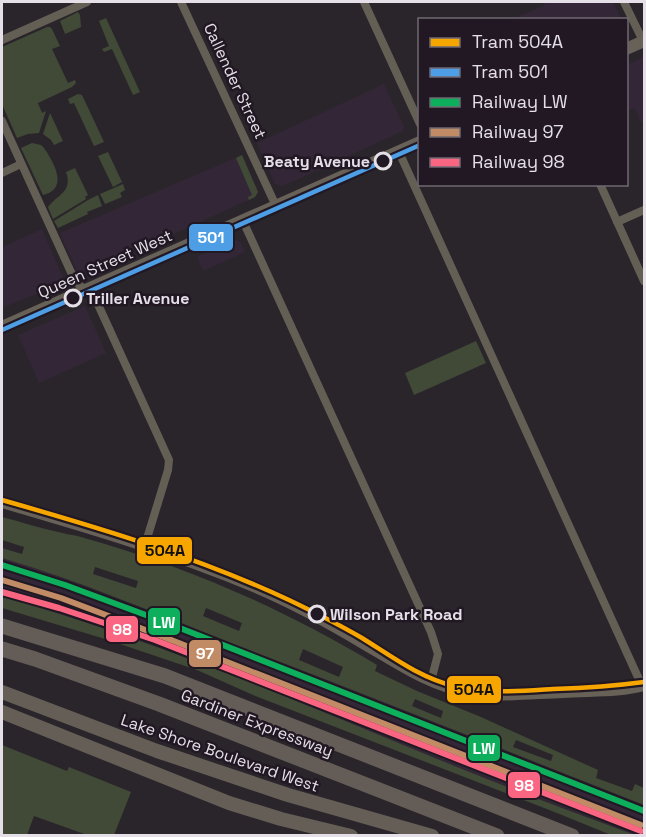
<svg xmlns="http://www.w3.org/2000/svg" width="646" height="837" font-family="'Space Grotesk',sans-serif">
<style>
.built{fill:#332737}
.green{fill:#404a36;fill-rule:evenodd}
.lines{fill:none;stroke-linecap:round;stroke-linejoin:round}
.minor{stroke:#645f55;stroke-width:8}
.secondary{stroke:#676157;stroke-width:12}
.trunk{stroke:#655e56;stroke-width:14}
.motorway{stroke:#645c56;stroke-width:15}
.rail-1-casing{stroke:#211824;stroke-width:10}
.rail-2-casing{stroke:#211824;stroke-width:10}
.rail-3-casing{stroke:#211824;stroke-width:10}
.rail-1{stroke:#0daf5c;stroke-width:6}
.rail-2{stroke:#c18c65;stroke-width:6}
.rail-3{stroke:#fa6682;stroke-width:6}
.tram-1-casing{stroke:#211824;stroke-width:9}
.tram-2-casing{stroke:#211824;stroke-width:9}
.tram-1{stroke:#f7a600;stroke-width:4.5}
.tram-2{stroke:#4d9ee5;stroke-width:4.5}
.stop-dot{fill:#211824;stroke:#e5dfe7;stroke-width:3}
.labels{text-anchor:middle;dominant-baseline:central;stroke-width:5;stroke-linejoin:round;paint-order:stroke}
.street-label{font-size:16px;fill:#e5dfe7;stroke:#211824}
.stop-label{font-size:16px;font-weight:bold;fill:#e5dfe7;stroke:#211824;text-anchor:start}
.line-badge{stroke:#211824;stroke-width:2}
.badge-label{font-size:16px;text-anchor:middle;font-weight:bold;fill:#fff}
.pale-badge-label{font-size:16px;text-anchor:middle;font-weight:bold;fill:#111}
</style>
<rect width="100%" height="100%" fill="#2a252b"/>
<!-- built -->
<g class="built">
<polygon points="543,2 613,2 621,19 513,19 545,5"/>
<polygon points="644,57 644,121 641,123 635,108 627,111 626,65"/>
<polygon points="384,84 404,127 403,131 283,186 275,184 257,143"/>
<polygon points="242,155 257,188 257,194 255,197 165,238 163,237 78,273 60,233"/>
<polygon points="42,229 65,282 2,308 2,247"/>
<polygon points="236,240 241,243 245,252 203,271 197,257"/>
<polygon points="85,306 106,353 39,383 18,335"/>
<polygon points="2,558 33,567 159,614 352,689 644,805 644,835 635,835 459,768 169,651 96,625 2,597"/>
</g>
<!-- green -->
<g class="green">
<polygon points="78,12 80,15 81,27 65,34 60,21"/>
<polygon points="106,18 140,92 133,95 112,49 104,52 102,49 109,46 99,21"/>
<polygon points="47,27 50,27 52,29 60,46 52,49 68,83 75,80 76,83 72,87 38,103 42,113 46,111 39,133 28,134 17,138 2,104 2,47"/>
<polygon points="78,94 82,95 104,142 94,146 74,103 70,104 68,99"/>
<polygon points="50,113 63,141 54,145 51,140 43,134"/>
<path d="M32,143L41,145L44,148C50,157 63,177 55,188C52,192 47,194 43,195L21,148Z"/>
<polygon points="108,152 122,182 113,187 98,156"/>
<polygon points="242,155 258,192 255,197 249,200 248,197 252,195 236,158"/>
<path d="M75,168L88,195L85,197L86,199L53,219L48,207C58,194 73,192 66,172Z"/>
<polygon points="123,184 125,190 120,193 122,197 105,204 100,194"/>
<polygon points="98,195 102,206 87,212 88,214 58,228 54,221 88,200"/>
<polygon points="476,341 486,363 414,395 405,373"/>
<path d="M2,517C22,522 42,529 63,533C69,535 75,535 81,537C185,566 285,609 377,665L375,671L417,691L481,717L598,770L596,778L632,791L635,784L644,788V805C507,751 369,696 231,643C155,613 80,581 2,558V548L22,554L24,547L2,540ZM95,567L138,581L136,588L93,574ZM206,608L242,623L239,631L203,616ZM303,649L343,667L339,677L299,660ZM415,699L443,711L441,718L412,706ZM516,740L553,755L551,761L513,747Z"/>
<path d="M2,597C158,640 307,706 457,767C516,791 576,813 635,835H611L552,811L253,695L197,670L105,639L2,608Z"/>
<polygon points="2,745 67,771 69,767 131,792 114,835 87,835 34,816 27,835 2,835"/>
</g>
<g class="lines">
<!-- minor -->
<g class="minor">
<polyline points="181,2 276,206"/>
<polyline points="364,2 420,124"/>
<polyline points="624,2 643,41"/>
<polyline points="2,40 87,2"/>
<polyline points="2,121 75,281 96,300 169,460 168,470 145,545"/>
<polyline points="399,152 642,686"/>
<polyline points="2,173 21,164"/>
<polyline points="600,184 644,281"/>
<polyline points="243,221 431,632 438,654 431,681"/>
<polyline points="617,222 644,210"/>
</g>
<!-- secondary -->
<g class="secondary">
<polyline points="626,49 644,41"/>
<polyline points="2,327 420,142"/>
<path d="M2,502C88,527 173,552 256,587C294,603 330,623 365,644C398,663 429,685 468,692C499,697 531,693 563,692C589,690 619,692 644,685"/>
</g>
<!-- trunk -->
<g class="trunk">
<polyline points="2,692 157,751 288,795 432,836"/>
<polyline points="2,712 229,803 281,819 351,836"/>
</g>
<!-- motorway -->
<g class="motorway">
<polyline points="2,626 165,676 572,836"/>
<polyline points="2,649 35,659 159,704 497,836"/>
</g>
<!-- rail-1 casing -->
<g class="rail-1-casing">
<polyline id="rail-1" points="2,565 65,585 162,621 644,811"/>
</g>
<!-- rail-2 casing -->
<g class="rail-2-casing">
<polyline id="rail-2" points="2,580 61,598 156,634 641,825"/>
</g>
<!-- rail-3 casing -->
<g class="rail-3-casing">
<polyline id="rail-3" points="2,592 59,608 155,640 641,831"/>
</g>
<!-- rail-1 -->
<use href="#rail-1" class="rail-1"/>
<!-- rail-2 -->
<use href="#rail-2" class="rail-2"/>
<!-- rail-3 -->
<use href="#rail-3" class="rail-3"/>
<!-- tram-1 casing -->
<g class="tram-1-casing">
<path id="tram-1" d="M2,500C100,528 197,557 289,600C314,612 338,624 362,638C391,656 420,678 454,686C487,694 520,691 553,689C584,688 614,686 644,682"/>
</g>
<!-- tram-2 casing -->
<g class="tram-2-casing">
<polyline id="tram-2" points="2,330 420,145"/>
</g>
<!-- tram-1 -->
<use href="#tram-1" class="tram-1"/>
<!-- tram-2 -->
<use href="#tram-2" class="tram-2"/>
</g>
<!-- markers -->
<g class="stop-dot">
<circle cx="383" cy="161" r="8"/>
<circle cx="73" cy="298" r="8"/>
<circle cx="317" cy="614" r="8"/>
</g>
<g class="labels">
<!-- street labels -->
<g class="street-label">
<text transform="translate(235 81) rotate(65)">Callender Street</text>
<text transform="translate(105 264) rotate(-24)">Queen Street West</text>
<text transform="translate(257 723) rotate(21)">Gardiner Expressway</text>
<text transform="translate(220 753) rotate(19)">Lake Shore Boulevard West</text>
</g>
<!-- stop labels -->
<g class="stop-label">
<text x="370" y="161" text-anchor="end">Beaty Avenue</text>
<text x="86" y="298">Triller Avenue</text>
<text x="330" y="614">Wilson Park Road</text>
</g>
</g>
<g class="line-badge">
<rect x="188" y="223" width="46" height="29" rx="6" fill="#4d9ee5"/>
<rect x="136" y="536" width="57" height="29" rx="6" fill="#f7a600"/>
<rect x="147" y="607" width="34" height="29" rx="6" fill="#0daf5c"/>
<rect x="105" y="615" width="34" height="28" rx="6" fill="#fa6682"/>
<rect x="188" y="639" width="34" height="29" rx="6" fill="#c18c65"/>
<rect x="446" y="675" width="56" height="29" rx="6" fill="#f7a600"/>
<rect x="467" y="734" width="34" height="28" rx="6" fill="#0daf5c"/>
<rect x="507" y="771" width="34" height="28" rx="6" fill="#fa6682"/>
</g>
<g class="badge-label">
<text x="211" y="243">501</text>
<text x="164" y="628">LW</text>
<text x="122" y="635">98</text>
<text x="205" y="659">97</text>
<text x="484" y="754">LW</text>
<text x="524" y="791">98</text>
</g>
<g class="pale-badge-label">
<text x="165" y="556">504A</text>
<text x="474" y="695">504A</text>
</g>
<!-- border -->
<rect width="646" height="837" fill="none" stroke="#e5dfe7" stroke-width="6"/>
<!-- legend -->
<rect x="418" y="18" width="210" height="168" fill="#211824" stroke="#6f6872" stroke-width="1.5"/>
<rect x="430" y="38" width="30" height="9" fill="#f7a600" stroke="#6f6872" stroke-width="1.5"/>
<text x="472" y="48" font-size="18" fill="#e5dfe7">Tram 504A</text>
<rect x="430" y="68" width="30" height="9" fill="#4d9ee5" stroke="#6f6872" stroke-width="1.5"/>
<text x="472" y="78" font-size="18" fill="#e5dfe7">Tram 501</text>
<rect x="430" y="98" width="30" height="9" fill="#0daf5c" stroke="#6f6872" stroke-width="1.5"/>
<text x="472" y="108" font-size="18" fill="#e5dfe7">Railway LW</text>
<rect x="430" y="128" width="30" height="9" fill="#c18c65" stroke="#6f6872" stroke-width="1.5"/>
<text x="472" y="138" font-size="18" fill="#e5dfe7">Railway 97</text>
<rect x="430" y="158" width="30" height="9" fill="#fa6682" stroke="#6f6872" stroke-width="1.5"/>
<text x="472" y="168" font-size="18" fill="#e5dfe7">Railway 98</text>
</svg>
